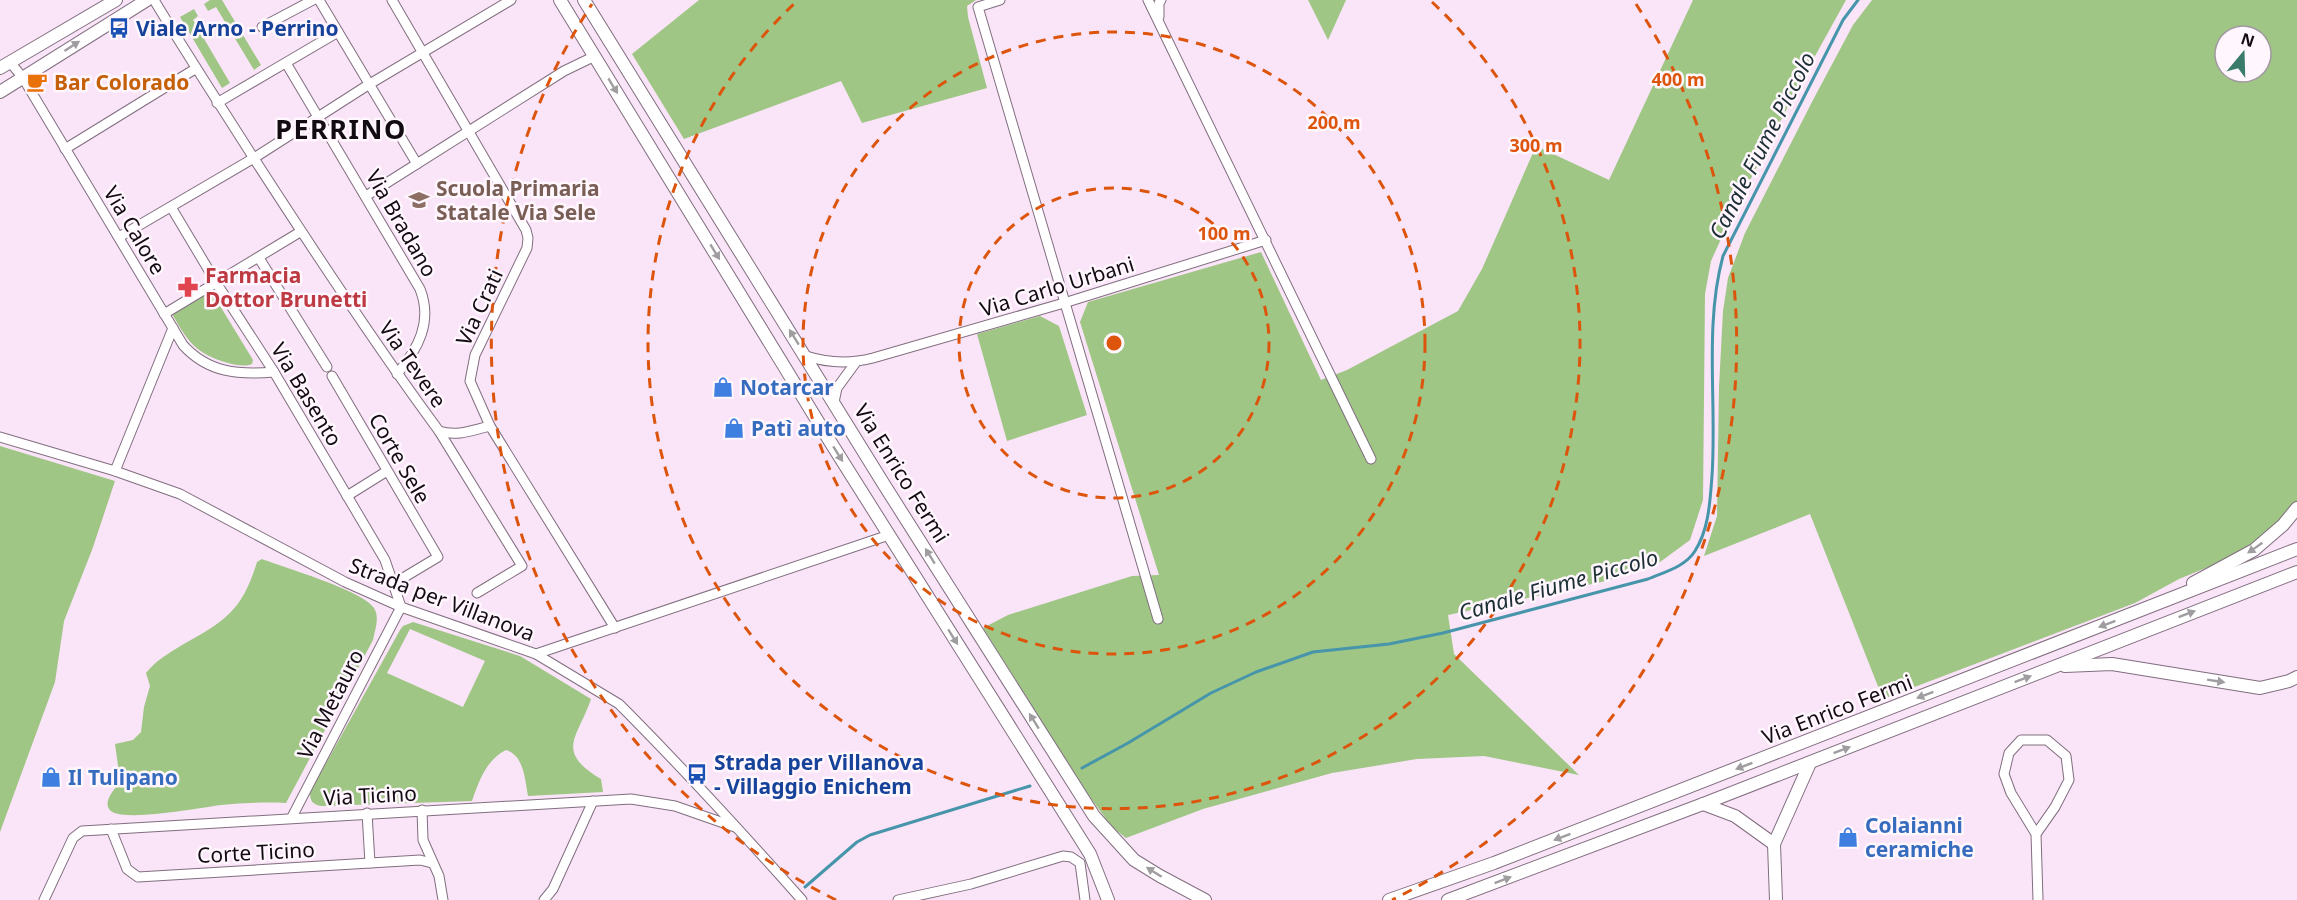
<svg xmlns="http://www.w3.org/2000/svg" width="2297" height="900" font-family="'Noto Sans',sans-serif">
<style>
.green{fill:#9fc685;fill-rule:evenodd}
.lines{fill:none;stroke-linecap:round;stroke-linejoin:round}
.stream{stroke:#4695aa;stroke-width:3}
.street-casing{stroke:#816e7f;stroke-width:11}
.secondary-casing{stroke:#816e7f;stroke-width:14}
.street{stroke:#fff;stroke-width:9}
.secondary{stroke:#fff;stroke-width:12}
.oneway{fill:#a09da0}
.ring{fill:none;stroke:#dd550c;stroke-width:3;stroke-dasharray:10 8}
.labels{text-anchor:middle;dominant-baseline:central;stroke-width:5;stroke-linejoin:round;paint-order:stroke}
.transit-label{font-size:21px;font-weight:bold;fill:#164399;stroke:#fff6fe;text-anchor:start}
.food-label{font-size:21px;font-weight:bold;fill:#c56008;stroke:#fff6fe;text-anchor:start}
.education-label{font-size:21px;font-weight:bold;fill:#785e54;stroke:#fff6fe;text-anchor:start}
.street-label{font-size:21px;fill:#120b12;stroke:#fff6fe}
.health-label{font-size:21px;font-weight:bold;fill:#be3a42;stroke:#fff6fe;text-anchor:start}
.shop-label{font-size:21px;font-weight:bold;fill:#366cbe;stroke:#fff6fe;text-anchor:start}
.water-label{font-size:22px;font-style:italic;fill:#1b2f34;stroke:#fff6fe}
.district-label{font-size:27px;font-weight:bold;letter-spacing:1.5px;fill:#120b12;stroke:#fff6fe}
.centre{fill:#dd550c;stroke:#fff6fe;stroke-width:3}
.ring-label{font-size:18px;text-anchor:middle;font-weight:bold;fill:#dd550c;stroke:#fff6fe;stroke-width:5;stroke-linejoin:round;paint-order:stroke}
</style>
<rect width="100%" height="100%" fill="#fae4f8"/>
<!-- green -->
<g class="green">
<polygon points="210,0 222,0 261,65 254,70 216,7 208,11 204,4"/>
<polygon points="699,0 976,0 967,6 968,17 987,88 862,123 841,81 684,139 632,54"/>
<polygon points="1308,0 1346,0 1328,40"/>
<polygon points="1693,0 1846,0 1799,85 1731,217 1711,261 1705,294 1703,500 1690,540 1656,565 1606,581 1448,615 1454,654 1579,775 1484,756 1417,759 1332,773 1203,809 1126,838 1112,827 1087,793 983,628 1008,615 1132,576 1159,575 1080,322 1088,302 1261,252 1321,380 1347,370 1458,311 1482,269 1536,146 1609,180"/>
<path d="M1872,0H2297V501L2277,525L2254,544L2228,559L2179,579L2135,603L1883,699L1810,514L1704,556L1717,516L1719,387L1723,311L1728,278L1745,233L1813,100L1853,25ZM2225,36H2261V72H2225Z"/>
<polygon points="194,9 198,16 193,20 230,83 222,88 180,17"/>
<path d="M211,291L253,360L252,364C244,367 236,365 228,363C196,354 188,342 172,314Z"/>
<polygon points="1040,316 1059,326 1087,415 1007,441 977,334"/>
<polygon points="0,446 115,481 92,550 64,621 55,682 0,832"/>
<path d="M262,559C285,568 362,590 374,608C380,618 375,629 373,640L286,803C264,802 243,803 221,805C204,807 117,824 109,809C103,799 117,788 120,780L115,744L133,740L141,732L144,707L150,686L146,673C156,660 168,654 182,645C225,621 242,611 257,562Z"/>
<path d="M413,622L520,656L591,699C578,738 554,751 601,779L603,792L528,796C525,780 524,755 506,750C486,760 479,781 472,801L321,806C312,804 310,801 310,792L400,630L403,626ZM410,629L485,661L463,707L387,673Z"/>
</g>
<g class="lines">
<!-- stream -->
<g class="stream">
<path d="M1082,768L1128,743L1211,693L1256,672L1313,652L1389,644L1443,633L1648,579C1664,572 1685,567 1695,551C1709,529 1710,501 1712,476C1717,403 1704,326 1723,256L1843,20L1858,0"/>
<polyline points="805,887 857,842 870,835 1030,786"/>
</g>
<!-- street casing -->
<g class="street-casing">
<g id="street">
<path d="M154,0C186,53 220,105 253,157C313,250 374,343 439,431C457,437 473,430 490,426"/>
<polyline points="319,0 417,164"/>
<polyline points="392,0 526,230 528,238 527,248 475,355 470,381 490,426 615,628"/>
<polyline points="1000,0 978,7 1158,619"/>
<polyline points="1148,0 1371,459"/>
<polyline points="1159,17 1159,3 1161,0"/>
<polyline points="262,27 313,0"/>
<path d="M10,62L23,78L183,345C208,373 239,375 274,372"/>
<path d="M286,63L420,289C433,322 418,349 397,374"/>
<polyline points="217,103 338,32"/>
<polyline points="65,149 195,69"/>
<polyline points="366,196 564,71 595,56"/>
<polyline points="171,207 217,284 274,372 385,560 401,607"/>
<polyline points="119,237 254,158 368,85 511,0"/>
<polyline points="259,258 327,367"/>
<polyline points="164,314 300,232"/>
<path d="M806,356C828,363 850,364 873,358L1064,303L1266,240"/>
<polyline points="332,376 438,557 393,584"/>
<polyline points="834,402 837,388 856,362"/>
<polyline points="439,431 522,566 477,593"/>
<path d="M0,437L115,471L180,494L345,582L401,607L536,654L619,704L630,715C689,775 746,837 802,900"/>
<polyline points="115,471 173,328"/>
<polyline points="347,496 387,471"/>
<polyline points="536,654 889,535"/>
<polyline points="422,810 423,840 439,876 443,900"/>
<polyline points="367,813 370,863"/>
<polyline points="292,817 401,607"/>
<polyline points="111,829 127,869 138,877 420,860 432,863"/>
<polyline points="2036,834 2055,807 2069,780 2066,756 2047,740 2021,740 2009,753 2004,774 2011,793 2036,834 2038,900"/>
<polyline points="44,900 73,838 82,831 631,799 675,806 735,827"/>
<polyline points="544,900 553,889 593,801"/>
<polyline points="898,900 971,884 1063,856 1071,857 1080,863 1085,900"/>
</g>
</g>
<!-- secondary casing -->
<g class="secondary-casing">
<g id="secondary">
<polyline points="560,0 831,443 1090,854 1108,900"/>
<polyline points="584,0 883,483 1094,816 1134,860 1160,876 1205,900"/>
<polyline points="0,68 116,0"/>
<polyline points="0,92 147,0"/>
<polyline points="2193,583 2254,550 2283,525 2297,508"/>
<polyline points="2065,666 2112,664 2260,688 2289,681 2297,677"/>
<polyline points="1703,804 1735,816 1774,844"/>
<polyline points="1389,900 1494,863 2297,549"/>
<polyline points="1448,900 1703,804 2297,572"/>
<polyline points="1776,900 1774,844 1810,763"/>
</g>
</g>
<!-- street -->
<use href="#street" class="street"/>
<!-- secondary -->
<use href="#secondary" class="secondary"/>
</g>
<!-- one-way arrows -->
<defs><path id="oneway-solid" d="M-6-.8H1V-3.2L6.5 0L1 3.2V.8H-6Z" transform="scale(1.5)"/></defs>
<g class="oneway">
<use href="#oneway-solid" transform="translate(72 46) rotate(-33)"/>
<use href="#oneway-solid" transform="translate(613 86) rotate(59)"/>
<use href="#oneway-solid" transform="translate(715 252) rotate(59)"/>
<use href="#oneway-solid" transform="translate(794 337) rotate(-122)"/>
<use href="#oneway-solid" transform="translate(838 454) rotate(58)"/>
<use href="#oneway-solid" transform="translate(2255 548) rotate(145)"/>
<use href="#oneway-solid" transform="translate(930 556) rotate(-122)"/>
<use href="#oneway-solid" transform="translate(2187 614) rotate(-21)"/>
<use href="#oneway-solid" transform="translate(2107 624) rotate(159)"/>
<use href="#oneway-solid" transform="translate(953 637) rotate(58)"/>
<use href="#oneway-solid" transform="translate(2023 679) rotate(-21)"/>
<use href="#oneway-solid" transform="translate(2216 681) rotate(9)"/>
<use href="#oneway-solid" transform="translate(1925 695) rotate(159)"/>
<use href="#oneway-solid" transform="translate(1034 721) rotate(-122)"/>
<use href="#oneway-solid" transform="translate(1842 750) rotate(-21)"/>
<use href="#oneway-solid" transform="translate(1744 766) rotate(159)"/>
<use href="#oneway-solid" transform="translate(1562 837) rotate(159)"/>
<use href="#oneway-solid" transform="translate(1154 872) rotate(-148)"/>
<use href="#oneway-solid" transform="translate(1503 880) rotate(-21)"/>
</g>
<!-- distance rings -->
<g class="ring">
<circle cx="1114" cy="343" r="155"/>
<circle cx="1114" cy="343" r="311"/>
<path d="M1432 2A466 466 0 1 1 796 2"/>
<path d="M836 900A622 622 0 0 1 592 4M1636 4A622 622 0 0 1 1392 900"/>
</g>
<!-- icons -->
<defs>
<g id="bus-bare" transform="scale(1.62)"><path d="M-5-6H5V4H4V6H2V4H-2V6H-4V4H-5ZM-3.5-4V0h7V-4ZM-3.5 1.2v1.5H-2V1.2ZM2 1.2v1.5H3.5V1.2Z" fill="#1a4fb4" stroke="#fff6fe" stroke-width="2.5" paint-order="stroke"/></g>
<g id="cafe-bare" transform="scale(1.62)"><path d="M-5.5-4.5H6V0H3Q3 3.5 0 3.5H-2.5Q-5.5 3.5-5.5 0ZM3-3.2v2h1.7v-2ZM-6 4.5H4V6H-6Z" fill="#e8710a" stroke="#fff6fe" stroke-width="2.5" paint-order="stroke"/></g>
<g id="school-bare" transform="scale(1.62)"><path d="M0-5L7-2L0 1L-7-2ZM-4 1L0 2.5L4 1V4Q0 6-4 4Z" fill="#8d6e63" stroke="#fff6fe" stroke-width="2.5" paint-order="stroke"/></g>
<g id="pharmacy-bare" transform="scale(1.62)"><path d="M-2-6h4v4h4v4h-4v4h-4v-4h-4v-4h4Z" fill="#e0444e" stroke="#fff6fe" stroke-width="2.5" paint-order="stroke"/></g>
<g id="shop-bare" transform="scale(1.62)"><path d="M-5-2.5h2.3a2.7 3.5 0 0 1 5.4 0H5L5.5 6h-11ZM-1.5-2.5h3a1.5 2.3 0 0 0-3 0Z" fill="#3f7fe0" stroke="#fff6fe" stroke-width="2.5" paint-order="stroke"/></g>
</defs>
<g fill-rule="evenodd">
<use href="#bus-bare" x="119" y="28"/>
<use href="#cafe-bare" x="37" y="82"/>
<use href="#school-bare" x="419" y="200"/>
<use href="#pharmacy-bare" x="188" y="287"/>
<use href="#shop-bare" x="723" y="387"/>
<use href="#shop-bare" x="734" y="428"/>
<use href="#bus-bare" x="697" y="774"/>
<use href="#shop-bare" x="51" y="777"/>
<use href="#shop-bare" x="1848" y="837"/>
</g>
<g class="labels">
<!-- transit labels -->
<g class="transit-label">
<text x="136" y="28">Viale Arno - Perrino</text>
<text x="714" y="762">Strada per Villanova<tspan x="714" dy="24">- Villaggio Enichem</tspan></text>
</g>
<!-- food labels -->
<g class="food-label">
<text x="54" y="82">Bar Colorado</text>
</g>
<!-- education labels -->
<g class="education-label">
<text x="436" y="188">Scuola Primaria<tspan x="436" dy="24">Statale Via Sele</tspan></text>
</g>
<!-- street labels -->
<g class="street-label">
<text transform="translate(402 223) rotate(60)">Via Bradano</text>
<text transform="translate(135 230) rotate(59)">Via Calore</text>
<text transform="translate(1057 286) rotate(-17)">Via Carlo Urbani</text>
<text transform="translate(479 307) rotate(-65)">Via Crati</text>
<text transform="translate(413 364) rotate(55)">Via Tevere</text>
<text transform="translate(307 394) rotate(59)">Via Basento</text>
<text transform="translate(400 458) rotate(60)">Corte Sele</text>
<text transform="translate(902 473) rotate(58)">Via Enrico Fermi</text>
<text transform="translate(442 599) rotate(21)">Strada per Villanova</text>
<text transform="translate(330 704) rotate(-63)">Via Metauro</text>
<text transform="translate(1837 709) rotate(-21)">Via Enrico Fermi</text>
<text transform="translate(370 795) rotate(-3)">Via Ticino</text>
<text transform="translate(256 852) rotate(-3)">Corte Ticino</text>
</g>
<!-- health labels -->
<g class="health-label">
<text x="205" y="275">Farmacia<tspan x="205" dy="24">Dottor Brunetti</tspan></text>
</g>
<!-- shop labels -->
<g class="shop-label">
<text x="740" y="387">Notarcar</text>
<text x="751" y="428">Patì auto</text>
<text x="68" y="777">Il Tulipano</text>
<text x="1865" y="825">Colaianni<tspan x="1865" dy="24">ceramiche</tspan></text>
</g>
<!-- water labels -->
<g class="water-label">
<text transform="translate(1761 145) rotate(-63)">Canale Fiume Piccolo</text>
<text transform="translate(1558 584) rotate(-16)">Canale Fiume Piccolo</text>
</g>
<!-- district labels -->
<g class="district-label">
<text x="341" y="128">PERRINO</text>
</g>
</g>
<circle cx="1114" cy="343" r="9" class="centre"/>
<g class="ring-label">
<text x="1678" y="86">400 m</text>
<text x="1334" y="129">200 m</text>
<text x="1536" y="152">300 m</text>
<text x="1224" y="240">100 m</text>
</g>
<!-- north arrow -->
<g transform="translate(2243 54) rotate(19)"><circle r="28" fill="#fff6fe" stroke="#a098a0" stroke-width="1.5"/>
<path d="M0-4.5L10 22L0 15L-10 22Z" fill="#3a7b6b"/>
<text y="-9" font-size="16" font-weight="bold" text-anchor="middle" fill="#120b12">N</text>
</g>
</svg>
